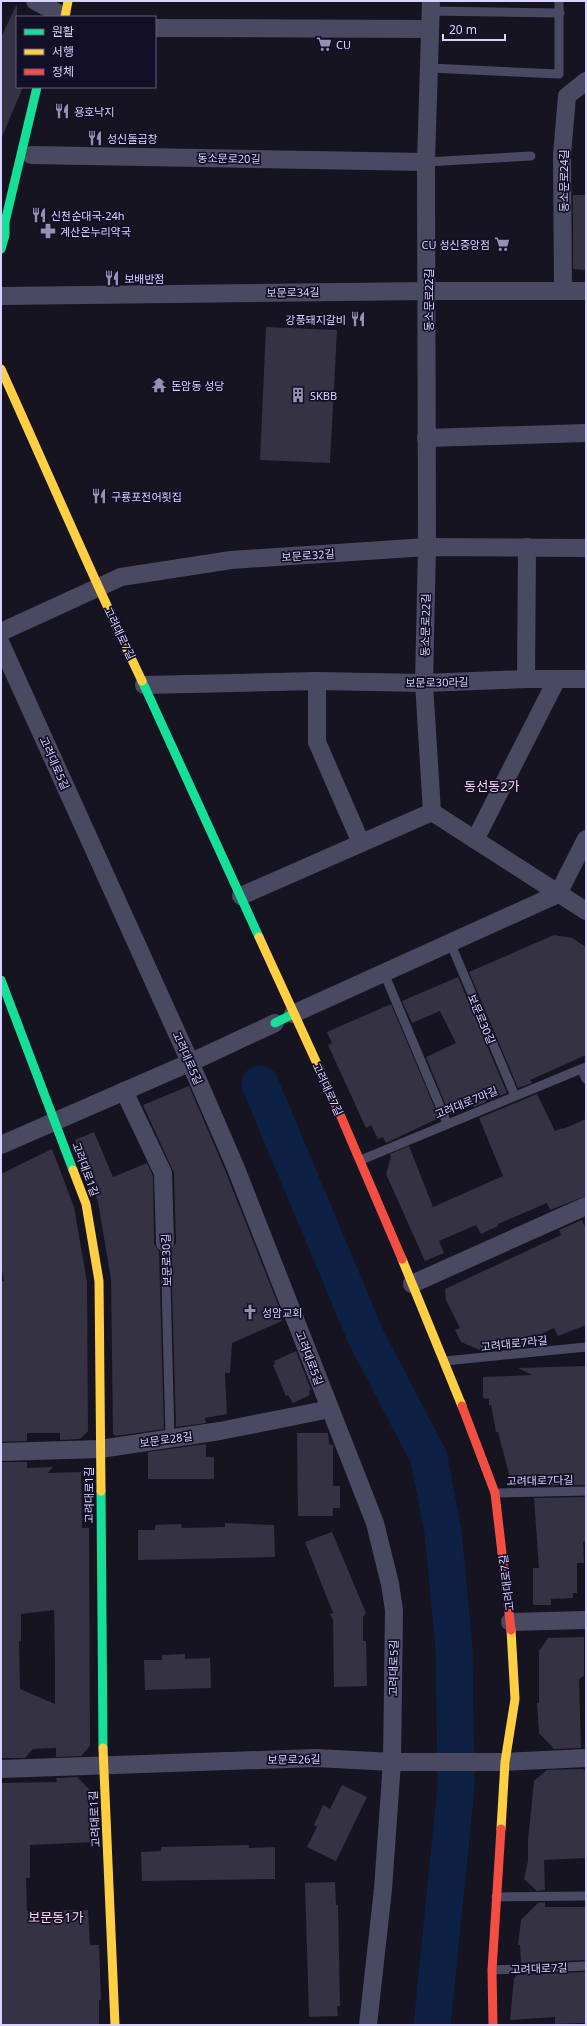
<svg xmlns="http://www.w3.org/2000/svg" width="587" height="2026" font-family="'Noto Sans','Noto Sans KR',sans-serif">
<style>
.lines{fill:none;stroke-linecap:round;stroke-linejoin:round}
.river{stroke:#0d2144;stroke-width:37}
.building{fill:#343243;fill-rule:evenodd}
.lane{stroke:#4a4962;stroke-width:9}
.street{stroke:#4a4962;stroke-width:18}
.fast{stroke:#16e098;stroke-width:9}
.slow{stroke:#ffcf43;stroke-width:9}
.jam{stroke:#f24e42;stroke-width:9}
.labels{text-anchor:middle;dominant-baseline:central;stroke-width:3.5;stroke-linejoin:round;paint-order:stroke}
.poi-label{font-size:11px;fill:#d9d4ff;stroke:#130f26;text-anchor:start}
.street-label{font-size:11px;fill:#d9d4ff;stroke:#130f26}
.quarter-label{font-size:13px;fill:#ffd6f0;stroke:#130f26}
</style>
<rect width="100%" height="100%" fill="#161421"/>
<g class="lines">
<!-- river -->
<polyline class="river" points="260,1084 366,1337 429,1458 443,1532 454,1647 456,1787 432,2025"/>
</g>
<!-- building -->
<g class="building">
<polygon points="17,4 17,87 23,87 1,139 1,37"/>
<polygon points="573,195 586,195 586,270 573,269"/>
<polygon points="266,327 337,330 330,463 260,460"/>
<polygon points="554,935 572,938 586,947 586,1055 530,1080 532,1083 518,1088 469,972"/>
<polygon points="458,977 507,1093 474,1107 472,1103 449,1113 426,1057 456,1043 440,1011 412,1023 402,1001"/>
<polygon points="391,1004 439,1118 386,1143 383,1137 378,1139 371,1125 366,1128 328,1045 332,1043 327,1032"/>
<polygon points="189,1086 225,1170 281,1312 279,1313 282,1321 232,1343 230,1373 225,1373 227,1414 205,1418 206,1423 176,1427 171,1251 176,1243 174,1173 143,1105"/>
<polygon points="537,1094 555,1131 563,1128 563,1129 586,1119 586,1196 550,1210 547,1203 498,1224 498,1226 481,1234 476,1225 439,1241 444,1253 425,1261 386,1174 391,1157 390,1154 409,1146 433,1207 503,1176 479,1118"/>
<polygon points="94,1132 113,1177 147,1163 153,1176 154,1243 159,1252 164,1429 116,1436 113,1434 111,1279 98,1202 75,1140"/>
<polygon points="52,1149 74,1207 87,1282 88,1431 80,1439 60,1440 60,1433 27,1433 27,1441 1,1442 1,1281 4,1281 1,1264 1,1174"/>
<polygon points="582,1220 586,1229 586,1325 558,1336 554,1328 524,1342 524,1347 482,1351 461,1342 455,1330 460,1328 446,1300 445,1289 561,1235 559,1230"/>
<polygon points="296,1351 311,1390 309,1391 310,1395 293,1403 288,1395 286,1396 273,1365 275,1364 274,1361"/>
<polygon points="586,1366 586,1485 519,1486 510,1478 498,1432 496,1432 491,1405 489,1405 489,1399 483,1398 483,1377 532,1375 518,1368"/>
<polygon points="297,1433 328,1433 329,1444 333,1445 333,1486 340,1486 340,1508 333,1508 333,1516 298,1516"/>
<polygon points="206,1444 206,1457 214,1457 214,1479 148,1479 148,1452"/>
<path d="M1,1462H27V1468L53,1467L48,1473L81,1472L82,1528H89L90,1746L81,1756L56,1757V1748L33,1749L25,1758H1ZM54,1610L55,1658V1704L20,1689L19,1641H21V1614Z"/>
<polygon points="586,1497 586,1542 583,1542 584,1563 577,1563 577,1593 573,1593 573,1598 551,1599 551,1605 533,1605 533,1568 539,1568 534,1498"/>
<polygon points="225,1523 274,1525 275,1557 138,1560 138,1530 155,1530 155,1525 181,1524 182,1528 225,1527"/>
<polygon points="332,1532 366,1613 363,1617 363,1641 366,1641 367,1686 334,1687 333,1620 330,1614 333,1613 305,1542"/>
<polygon points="584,1637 584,1676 579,1679 581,1748 554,1749 539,1733 537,1703 539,1703 539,1651 548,1638"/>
<polygon points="185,1654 185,1659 210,1658 211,1688 145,1690 144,1660 162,1660 162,1655"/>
<polygon points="582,1769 585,1770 586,1858 544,1860 545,1890 537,1891 524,1879 528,1861 528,1840 534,1781 547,1770"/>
<polygon points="77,1777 92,1792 94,1842 30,1845 30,1878 26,1878 27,1911 88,1910 90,1945 99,1945 101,2000 99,2000 99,2025 1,2025 1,1783 57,1782 56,1778"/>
<polygon points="342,1785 367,1797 336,1861 307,1847 317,1827 314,1825 323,1805 330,1809"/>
<polygon points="249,1845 249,1848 275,1847 275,1879 142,1881 141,1852 161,1851 161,1847"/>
<polygon points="335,1882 336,1905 338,1905 340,2006 337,2006 338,2016 309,2017 305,1883"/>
<polygon points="545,1902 545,1907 586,1907 586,1960 521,1963 520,1945 518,1945 521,1920 538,1903"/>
<polygon points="586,1972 585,2023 555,2024 555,2017 510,2020 514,1978 517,1975"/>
</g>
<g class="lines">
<!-- lane -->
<g class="lane">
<polyline points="431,11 560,13"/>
<polyline points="429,68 559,74 559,1"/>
<polyline points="426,162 531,156"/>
<polyline points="450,942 515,1096"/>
<polyline points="384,973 447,1123"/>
<polyline points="582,1070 586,1079"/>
<polyline points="361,1160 586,1067"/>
<polyline points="165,1243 170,1438"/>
<polyline points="445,1361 586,1347"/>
<polyline points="495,1493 586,1491"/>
<polyline points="496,1897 586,1896"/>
<polyline points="492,1970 586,1966"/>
</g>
<!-- street -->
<g class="street">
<polyline points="35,1 56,12"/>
<polyline points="431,1 426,162 427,547 424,683 432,812"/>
<polyline points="155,28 429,29"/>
<polyline points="31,155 426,162"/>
<polyline points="563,291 562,155 567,96 586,81"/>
<polyline points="1,296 428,291 586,291"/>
<polyline points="426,438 586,433"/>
<polyline points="1,632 121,577 231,560 427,547 586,548"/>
<polyline points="1,644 190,1062 235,1166 375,1523 390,1584 394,1610 392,1762 383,1889 368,2025"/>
<polyline points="526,679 527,547"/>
<polyline points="317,681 317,742 361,843"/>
<polyline points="144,685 317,681 424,683 526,679 586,679"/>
<polyline points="432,812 586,911"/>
<polyline points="475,840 557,679"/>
<polyline points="241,896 432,812"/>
<polyline points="293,1014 558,894 586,839"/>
<polyline points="124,1091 163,1173 165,1243"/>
<polyline points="1,1145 198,1059 275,1023"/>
<polyline points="412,1284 586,1206"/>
<polyline points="1,1452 100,1449 220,1431 330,1409"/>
<polyline points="510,1622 586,1620"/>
<polyline points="1,1769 316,1758 392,1762 505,1762 586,1758"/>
</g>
<!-- fast -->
<g class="fast">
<polyline points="1,249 5,235 5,222 37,87"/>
<polyline points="142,681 259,937"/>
<polyline points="1,980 73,1170"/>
<polyline points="275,1023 293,1014"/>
<polyline points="101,1491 103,1748"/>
</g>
<!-- slow -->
<g class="slow">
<polyline points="65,17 68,1"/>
<path d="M1,369C48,473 93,578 142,681"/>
<polyline points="259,937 336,1105"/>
<polyline points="73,1170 86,1204 99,1281 101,1491"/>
<polyline points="402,1259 462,1406"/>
<polyline points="103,1748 115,2025"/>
<polyline points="501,1829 505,1762 515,1699 511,1630"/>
</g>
<!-- jam -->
<g class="jam">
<polyline points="336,1105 402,1259"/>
<polyline points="462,1406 495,1493 511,1630"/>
<polyline points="493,2025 492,1970 501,1829"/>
</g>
</g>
<!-- icons -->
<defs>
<g id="supermarket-bare" transform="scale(1.2)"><path d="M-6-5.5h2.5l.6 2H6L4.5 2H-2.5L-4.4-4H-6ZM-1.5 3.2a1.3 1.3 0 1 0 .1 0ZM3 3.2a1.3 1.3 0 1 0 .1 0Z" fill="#9591b1" stroke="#130f26" stroke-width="2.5" paint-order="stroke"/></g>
<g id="restaurant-bare" transform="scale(1.2)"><path d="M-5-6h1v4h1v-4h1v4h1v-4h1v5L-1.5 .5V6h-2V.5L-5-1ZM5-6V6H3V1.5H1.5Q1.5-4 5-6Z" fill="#9591b1" stroke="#130f26" stroke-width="2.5" paint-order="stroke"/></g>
<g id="pharmacy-bare" transform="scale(1.2)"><path d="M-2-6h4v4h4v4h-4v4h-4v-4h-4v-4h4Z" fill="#9591b1" stroke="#130f26" stroke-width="2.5" paint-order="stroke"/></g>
<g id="temple-bare" transform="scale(1.2)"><path d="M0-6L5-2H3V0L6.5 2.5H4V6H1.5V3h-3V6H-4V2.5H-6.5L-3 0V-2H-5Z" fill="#9591b1" stroke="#130f26" stroke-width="2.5" paint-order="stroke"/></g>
<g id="building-bare" transform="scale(1.2)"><path d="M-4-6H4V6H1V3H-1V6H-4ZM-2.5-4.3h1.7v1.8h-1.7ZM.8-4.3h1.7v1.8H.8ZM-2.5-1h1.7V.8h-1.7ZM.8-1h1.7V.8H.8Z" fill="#9591b1" stroke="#130f26" stroke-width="2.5" paint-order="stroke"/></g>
<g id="church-bare" transform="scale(1.2)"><path d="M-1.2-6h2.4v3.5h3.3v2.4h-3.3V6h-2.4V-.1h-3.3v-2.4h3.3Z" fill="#9591b1" stroke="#130f26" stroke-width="2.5" paint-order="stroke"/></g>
</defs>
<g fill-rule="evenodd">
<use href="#supermarket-bare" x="324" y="44"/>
<use href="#restaurant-bare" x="62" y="111"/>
<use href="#restaurant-bare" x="95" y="138"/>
<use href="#restaurant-bare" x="39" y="215"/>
<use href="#pharmacy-bare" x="48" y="231"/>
<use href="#supermarket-bare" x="502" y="244"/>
<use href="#restaurant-bare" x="112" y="278"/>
<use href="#restaurant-bare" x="358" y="319"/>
<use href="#temple-bare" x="159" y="385"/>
<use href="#building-bare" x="298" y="395"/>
<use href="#restaurant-bare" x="99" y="496"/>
<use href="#church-bare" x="250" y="1312"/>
</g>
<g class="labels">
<!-- poi labels -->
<g class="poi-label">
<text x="336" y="44">CU</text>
<text x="74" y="111">용호낙지</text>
<text x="107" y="138">성신돌곱창</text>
<text x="51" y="215">신천순대국-24h</text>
<text x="60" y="231">계산온누리약국</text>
<text x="490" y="244" text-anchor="end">CU 성신중앙점</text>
<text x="124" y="278">보배반점</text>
<text x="346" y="319" text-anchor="end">강풍돼지갈비</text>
<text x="171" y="385">돈암동 성당</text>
<text x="310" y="395">SKBB</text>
<text x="111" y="496">구룡포전어횟집</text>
<text x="262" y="1312">성암교회</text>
</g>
<!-- street labels -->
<g class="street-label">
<text transform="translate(229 158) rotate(1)">동소문로20길</text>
<text transform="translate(563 181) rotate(-90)">동소문로24길</text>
<text transform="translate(293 292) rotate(-1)">보문로34길</text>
<text transform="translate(428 300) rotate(-90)">동소문로22길</text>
<text transform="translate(308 555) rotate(-4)">보문로32길</text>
<text transform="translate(425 625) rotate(-89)">동소문로22길</text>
<text transform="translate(120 633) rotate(64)">고려대로7길</text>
<text transform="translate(437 682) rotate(-1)">보문로30라길</text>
<text transform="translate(55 763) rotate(66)">고려대로5길</text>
<text transform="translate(482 1019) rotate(67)">보문로30길</text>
<text transform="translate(188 1058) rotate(66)">고려대로5길</text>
<text transform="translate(328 1089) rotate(65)">고려대로7길</text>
<text transform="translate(466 1102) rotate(-22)">고려대로7마길</text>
<text transform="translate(86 1169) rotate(70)">고려대로1길</text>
<text transform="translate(166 1260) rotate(-92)">보문로30길</text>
<text transform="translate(514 1343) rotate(-6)">고려대로7라길</text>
<text transform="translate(310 1358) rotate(69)">고려대로5길</text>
<text transform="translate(166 1439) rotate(-8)">보문로28길</text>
<text transform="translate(540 1480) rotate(-1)">고려대로7다길</text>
<text transform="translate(88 1495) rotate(-90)">고려대로1길</text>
<text transform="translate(506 1583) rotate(-97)">고려대로7길</text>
<text transform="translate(393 1668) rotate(-89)">고려대로5길</text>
<text transform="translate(294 1759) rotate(-1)">보문로26길</text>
<text transform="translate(94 1819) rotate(-93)">고려대로1길</text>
<text transform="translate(539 1968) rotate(-2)">고려대로7길</text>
</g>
<!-- quarter labels -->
<g class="quarter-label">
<text x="492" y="786">동선동2가</text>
<text x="56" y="1917">보문동1가</text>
</g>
</g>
<!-- border -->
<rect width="587" height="2026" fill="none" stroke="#d9d4ff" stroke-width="4"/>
<!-- legend -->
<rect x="16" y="16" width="140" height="72" fill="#130f26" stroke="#625e7d"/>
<rect x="24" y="29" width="20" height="6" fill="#16e098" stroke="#625e7d"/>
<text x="52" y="36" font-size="12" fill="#d9d4ff">원활</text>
<rect x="24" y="49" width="20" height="6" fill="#ffcf43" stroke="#625e7d"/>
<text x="52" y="56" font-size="12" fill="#d9d4ff">서행</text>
<rect x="24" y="69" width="20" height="6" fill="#f24e42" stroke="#625e7d"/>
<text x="52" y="76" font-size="12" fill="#d9d4ff">정체</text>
<!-- scale -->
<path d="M443 34v6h62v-6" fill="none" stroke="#d9d4ff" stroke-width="2"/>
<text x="449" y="34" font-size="12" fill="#d9d4ff" stroke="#130f26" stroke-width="3" paint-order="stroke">20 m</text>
</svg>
